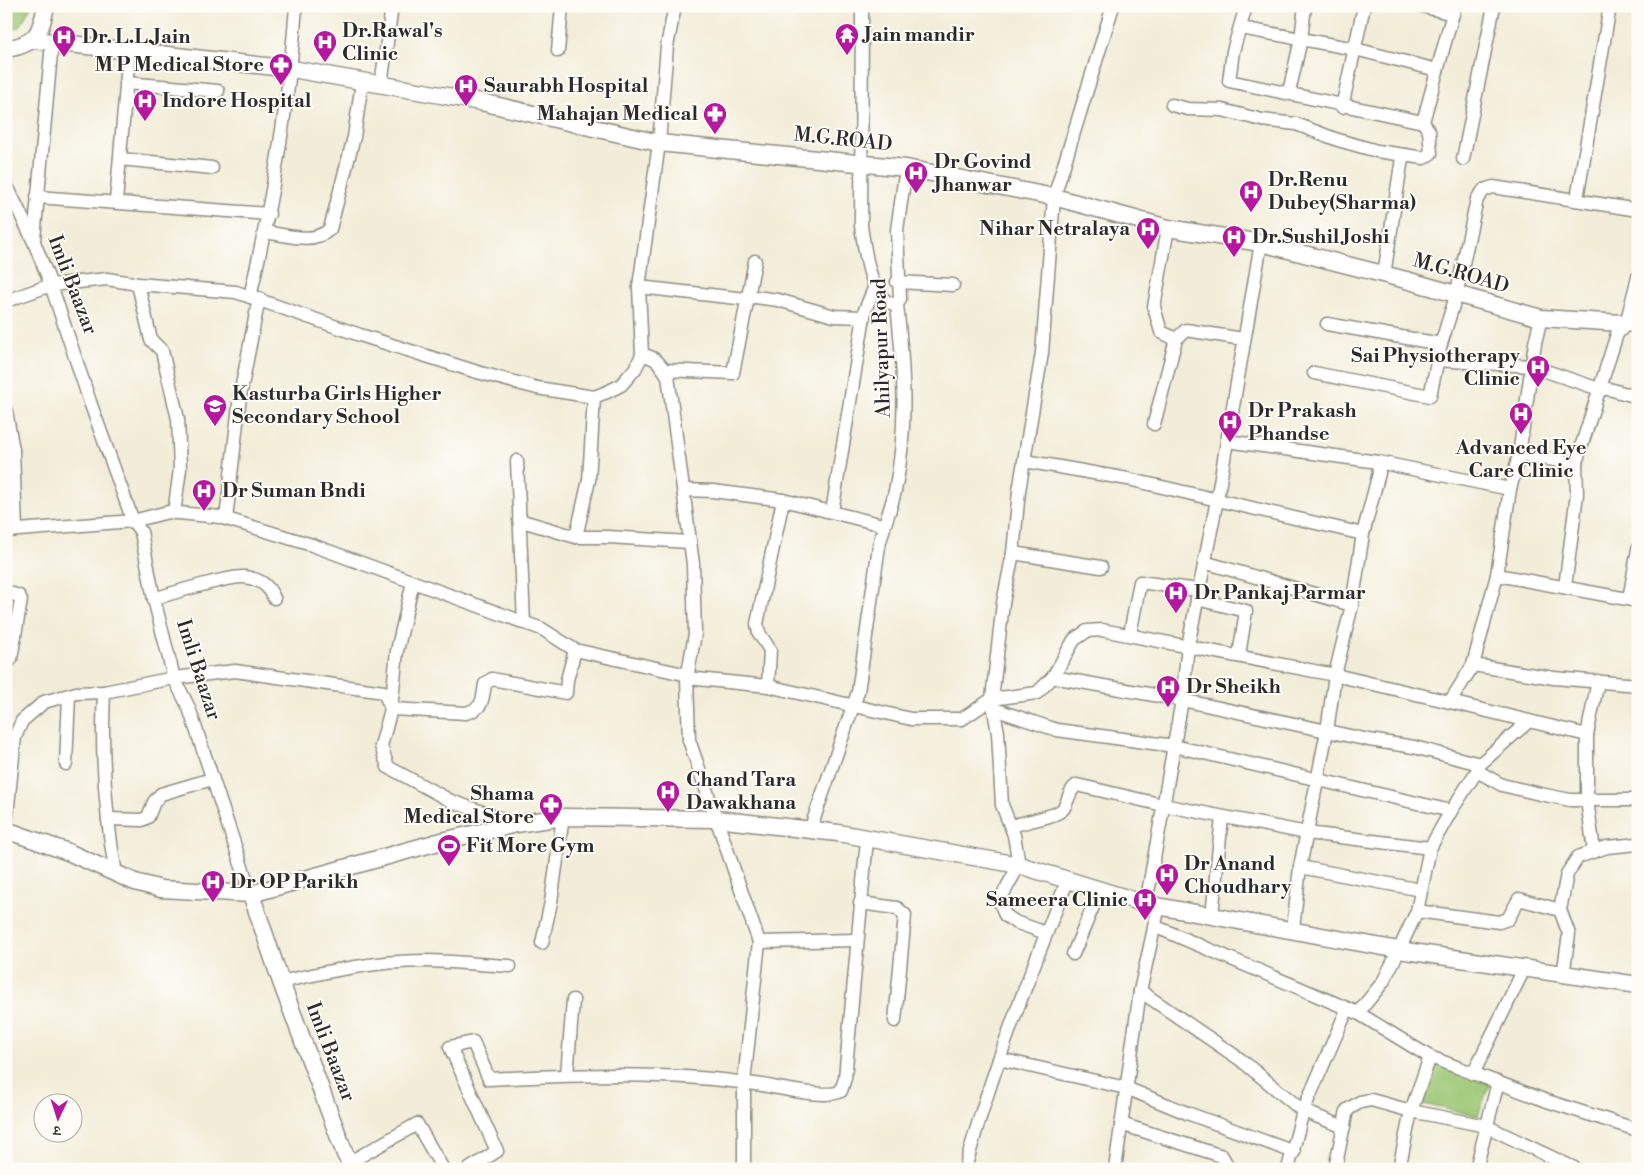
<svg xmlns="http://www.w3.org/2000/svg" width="1644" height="1175" font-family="'Libre Bodoni','Noto Serif Devanagari',serif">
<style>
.green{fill:#9cc775;stroke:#647950}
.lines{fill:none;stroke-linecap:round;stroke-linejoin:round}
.minor-casing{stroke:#8e8c82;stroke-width:15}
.major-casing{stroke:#8e8c82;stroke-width:19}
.minor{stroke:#fff;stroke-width:12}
.major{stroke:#fff;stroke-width:16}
.labels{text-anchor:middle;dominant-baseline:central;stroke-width:4;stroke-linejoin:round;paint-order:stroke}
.poi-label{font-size:20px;font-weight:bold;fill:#2b2b2b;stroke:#fdfcf7;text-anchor:start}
.street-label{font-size:20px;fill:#2b2b2b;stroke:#fdfcf7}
</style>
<rect width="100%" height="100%" fill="#fdfcf7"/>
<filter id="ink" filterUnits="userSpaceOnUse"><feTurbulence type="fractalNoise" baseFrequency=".02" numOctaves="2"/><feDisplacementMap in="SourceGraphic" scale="10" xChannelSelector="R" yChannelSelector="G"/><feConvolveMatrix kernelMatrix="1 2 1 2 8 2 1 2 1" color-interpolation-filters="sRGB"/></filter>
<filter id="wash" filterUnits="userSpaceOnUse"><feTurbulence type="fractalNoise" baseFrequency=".0096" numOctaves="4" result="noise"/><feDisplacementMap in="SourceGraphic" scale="20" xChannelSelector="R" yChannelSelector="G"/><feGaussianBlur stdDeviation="1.12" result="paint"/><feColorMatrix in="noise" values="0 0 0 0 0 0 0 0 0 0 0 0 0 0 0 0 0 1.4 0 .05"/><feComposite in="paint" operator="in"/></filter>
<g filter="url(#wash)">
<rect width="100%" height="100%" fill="#f2edd8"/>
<!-- green -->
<g class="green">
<polygon points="6,6 31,6 20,27 6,31"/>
<polygon points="1434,1061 1490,1083 1478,1116 1419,1103"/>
</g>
</g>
<g filter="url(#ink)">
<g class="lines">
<!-- minor casing -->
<g class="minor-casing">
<g id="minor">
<path d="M862,6L861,226C864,245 869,289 886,301C888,303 894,304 897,305"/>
<polyline points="1246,6 1233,51 1229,81 1423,122"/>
<polyline points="1422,6 1453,14"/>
<polyline points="1241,28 1355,49 1437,70"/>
<polyline points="558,51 562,6"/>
<polyline points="126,83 218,91"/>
<polyline points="381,85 392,6"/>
<polyline points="1289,92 1301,39 1305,6"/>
<polyline points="1172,105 1188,109 1222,110 1262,120 1296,124 1338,140 1377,151 1424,158 1431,153 1429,131 1423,122 1455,6"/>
<polyline points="1342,107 1364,6"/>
<polyline points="120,159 212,168"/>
<polyline points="1463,159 1494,6"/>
<polyline points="6,184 34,242 51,285 90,402 133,521 141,532 154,599 174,678 189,708 251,894"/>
<polyline points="37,197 269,214"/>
<polyline points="1577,199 1610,6"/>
<polyline points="116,202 129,52"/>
<polyline points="1168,228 1154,307 1161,332 1176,339"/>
<path d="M265,232C287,235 313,245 330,229L354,137L362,82"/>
<polyline points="34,239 52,43"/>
<polyline points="1384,275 1402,158 1406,155"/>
<polyline points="897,282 953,285"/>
<polyline points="138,284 151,340 162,351 178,419 180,469 174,513"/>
<polyline points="639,287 746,299"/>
<polyline points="747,296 778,300 834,316 864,317"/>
<path d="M250,297C272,201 289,105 296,6"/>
<polyline points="6,301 51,285 107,279 138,284 236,292 360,335 477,372 537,388 594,397 607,392 621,385 635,369 642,355 639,287 659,143 667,46 675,6"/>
<polyline points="1327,324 1441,344"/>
<path d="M642,355C657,357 660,364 668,376L693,564L695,634L687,678L689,740L759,942L744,1082V1169"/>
<polyline points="1437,360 1531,366 1599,389 1609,389 1638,397"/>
<polyline points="664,370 733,373 755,261"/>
<polyline points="1314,373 1430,396 1441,344 1456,296 1477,199 1484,190 1493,187 1638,210"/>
<polyline points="6,411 13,450 7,455"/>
<polyline points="1154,424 1176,339 1186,330 1243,339"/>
<polyline points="1227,441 1378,462 1510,489"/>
<polyline points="13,450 16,530"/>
<polyline points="1519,455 1576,463"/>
<polyline points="517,461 524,623"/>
<polyline points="1025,461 1128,479 1363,534"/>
<polyline points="684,490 713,491 783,500 883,525"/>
<polyline points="832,512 865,310 875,286"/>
<polyline points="226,519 240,396 259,298"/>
<polyline points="519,520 576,537 608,537 689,542"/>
<polyline points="6,531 133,521 168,512 220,517 312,545 542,629 575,650 688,675"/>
<polyline points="576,537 589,480 594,397"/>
<polyline points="1013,553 1101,567"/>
<polyline points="1204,562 1352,605"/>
<polyline points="1497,575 1638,601"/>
<polyline points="413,582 397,651 391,709 381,746 388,767 451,801 516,824"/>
<polyline points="1565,587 1577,494 1576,463 1617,334 1626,324 1638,277"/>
<polyline points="6,592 19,596 21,600 11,659 6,665"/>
<path d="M154,599C172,593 229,576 244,577C259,579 268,584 274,598"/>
<polyline points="1197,599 1246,611 1239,655"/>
<polyline points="1629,599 1638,549"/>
<polyline points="1130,634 1140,582 1198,590"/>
<polyline points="1473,665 1554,678 1638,685"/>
<polyline points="1053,677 1182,700 1369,740 1414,747 1480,764"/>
<polyline points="687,678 768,686 911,719 962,719 992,699 1037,693 1053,677 1074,640 1087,631 1102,630 1335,675 1450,702 1473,665 1497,575 1510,489 1519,455 1535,343 1541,318"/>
<polyline points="768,686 770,650 759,633 757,624 783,500"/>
<path d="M104,692C101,753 105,814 116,874"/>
<polyline points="1450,702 1587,735"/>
<polyline points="994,709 1057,730 1174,746 1451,811"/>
<polyline points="66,764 69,696"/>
<polyline points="1477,771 1502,785 1540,794 1570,800 1638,800"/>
<polyline points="108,819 142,820 148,817 154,802 161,794 212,779"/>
<path d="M6,825L15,737L22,721L44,702L76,693L104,692L174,678L235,671L384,692L391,709L466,713C484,708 482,701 485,684L492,679L566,693L567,680L575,650"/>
<path d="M1011,826C1023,822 1056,817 1063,809C1069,801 1068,791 1077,785L1163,805L1307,833L1430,848"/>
<path d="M810,830L858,692L879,546C883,527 891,509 895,491C908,429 904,368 897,305L900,299L897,230L906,168"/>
<polyline points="1594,851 1587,800 1587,735 1598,681"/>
<polyline points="1300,867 1421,890"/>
<polyline points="860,903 897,908 905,915 895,1021"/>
<polyline points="1146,904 1182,700 1188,646 1217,500 1261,243"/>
<polyline points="1417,911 1499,922 1508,919 1519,899 1560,910"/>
<polyline points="1212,916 1222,817"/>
<polyline points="1154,926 1358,1013 1430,1057 1547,1101 1638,1130"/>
<polyline points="1293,929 1300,867 1327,731 1335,675 1352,605 1363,534 1379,473 1378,462"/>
<polyline points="1046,933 1015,922 1005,915 1001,904 1001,898 1019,865 1014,835 1002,805 998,733 992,699 1003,603 1013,553 1019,491 1042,353 1054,197 1113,6"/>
<polyline points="759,942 857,940"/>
<polyline points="542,943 551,902 563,817"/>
<polyline points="1073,954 1100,890"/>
<polyline points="1563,975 1569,934 1560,910 1567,874 1578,857 1607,847 1638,844"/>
<path d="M281,982C329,971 376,961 425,961C453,961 482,965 510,966"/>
<polyline points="1140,991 1241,1060 1303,1111 1344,1127"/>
<polyline points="1358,1013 1383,982 1399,950 1417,911 1430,848 1451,811 1477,771 1480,764 1529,721"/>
<polyline points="999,1059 1126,1088 1187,1113 1294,1152"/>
<polyline points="1473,1074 1524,969"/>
<polyline points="567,1075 573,1000"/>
<polyline points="1121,1124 1222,1156 1229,1169"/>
<polyline points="350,1162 417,1124 443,1169"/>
<path d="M469,1169L497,1151L450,1047L473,1042L489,1079C578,1075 667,1071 755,1084C773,1086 827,1100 841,1091L845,1078L867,839"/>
<path d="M965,1169C992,1069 1030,974 1068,879"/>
<polyline points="1115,1169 1140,991 1159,906"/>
<polyline points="1288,1169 1303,1111 1347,1010"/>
<polyline points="1335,1169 1347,1110 1360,1102 1371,1100 1411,1111 1486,1126 1576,1169"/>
<polyline points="1399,1169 1411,1111 1430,1057"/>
<polyline points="1476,1169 1498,1082"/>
</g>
</g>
<!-- major casing -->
<g class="major-casing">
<g id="major">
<polyline points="34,40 292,69 481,102 659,143 906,168 1054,197 1168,228 1261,243 1406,280 1541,318 1638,324"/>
<path d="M6,49C36,44 40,35 46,6"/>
<polyline points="6,830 68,852 135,882 161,889 251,894 442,841 516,824 563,817 716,819 838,833 1019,865 1146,904 1399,950 1638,985"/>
<polyline points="251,894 281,982 345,1154 353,1169"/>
</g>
</g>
<!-- minor -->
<use href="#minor" class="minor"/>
<!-- major -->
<use href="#major" class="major"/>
</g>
</g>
<!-- icons -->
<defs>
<g id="temple-pin" transform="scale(1.25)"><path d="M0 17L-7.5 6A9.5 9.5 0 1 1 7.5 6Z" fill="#b5179e" stroke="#fdfcf7"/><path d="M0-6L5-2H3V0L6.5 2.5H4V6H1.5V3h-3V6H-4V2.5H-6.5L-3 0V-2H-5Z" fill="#fff"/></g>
<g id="hospital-pin" transform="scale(1.25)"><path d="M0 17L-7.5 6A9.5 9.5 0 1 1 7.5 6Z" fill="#b5179e" stroke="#fdfcf7"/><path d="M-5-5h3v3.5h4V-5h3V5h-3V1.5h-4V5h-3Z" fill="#fff"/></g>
<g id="pharmacy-pin" transform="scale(1.25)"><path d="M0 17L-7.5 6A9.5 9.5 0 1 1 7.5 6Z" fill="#b5179e" stroke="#fdfcf7"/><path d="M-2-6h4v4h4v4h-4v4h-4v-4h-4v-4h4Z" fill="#fff"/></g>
<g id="school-pin" transform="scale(1.25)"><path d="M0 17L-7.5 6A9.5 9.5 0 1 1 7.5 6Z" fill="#b5179e" stroke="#fdfcf7"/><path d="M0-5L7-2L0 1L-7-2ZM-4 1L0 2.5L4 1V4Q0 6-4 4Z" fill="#fff"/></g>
<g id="stadium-pin" transform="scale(1.25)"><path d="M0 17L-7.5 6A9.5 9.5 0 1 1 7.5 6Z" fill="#b5179e" stroke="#fdfcf7"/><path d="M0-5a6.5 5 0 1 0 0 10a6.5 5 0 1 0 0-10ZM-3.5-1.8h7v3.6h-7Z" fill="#fff"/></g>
</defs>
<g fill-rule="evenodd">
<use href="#temple-pin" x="847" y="35"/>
<use href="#hospital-pin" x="64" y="37"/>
<use href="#hospital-pin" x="325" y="42"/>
<use href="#pharmacy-pin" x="281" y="65"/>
<use href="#hospital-pin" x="466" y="86"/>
<use href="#hospital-pin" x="145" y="101"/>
<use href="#pharmacy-pin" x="715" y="114"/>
<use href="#hospital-pin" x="916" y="173"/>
<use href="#hospital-pin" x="1251" y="192"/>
<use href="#hospital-pin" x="1148" y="229"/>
<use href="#hospital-pin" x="1234" y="237"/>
<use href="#hospital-pin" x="1538" y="367"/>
<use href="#school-pin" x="215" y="406"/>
<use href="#hospital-pin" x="1521" y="414"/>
<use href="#hospital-pin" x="1230" y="422"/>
<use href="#hospital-pin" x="204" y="491"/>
<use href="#hospital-pin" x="1176" y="593"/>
<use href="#hospital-pin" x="1168" y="687"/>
<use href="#hospital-pin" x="668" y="792"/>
<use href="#pharmacy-pin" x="551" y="805"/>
<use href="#stadium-pin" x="449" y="846"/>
<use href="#hospital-pin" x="1167" y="875"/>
<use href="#hospital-pin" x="213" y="882"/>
<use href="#hospital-pin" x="1145" y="900"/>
</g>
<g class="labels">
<!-- poi labels -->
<g class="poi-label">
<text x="342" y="31">Dr.Rawal's<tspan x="342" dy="23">Clinic</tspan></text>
<text x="864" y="35">Jain mandir</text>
<text x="82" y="37">Dr. L.L.Jain</text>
<text x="264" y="65" text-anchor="end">M P Medical Store</text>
<text x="484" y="86">Saurabh Hospital</text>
<text x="162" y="101">Indore Hospital</text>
<text x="698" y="114" text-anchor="end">Mahajan Medical</text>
<text x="934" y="162">Dr Govind<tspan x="934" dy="23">Jhanwar</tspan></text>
<text x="1268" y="180">Dr.Renu<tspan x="1268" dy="23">Dubey(Sharma)</tspan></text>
<text x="1130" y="229" text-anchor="end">Nihar Netralaya</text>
<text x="1252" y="237">Dr.Sushil Joshi</text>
<text x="1520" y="356" text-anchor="end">Sai Physiotherapy<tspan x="1520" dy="23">Clinic</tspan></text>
<text x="232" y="394">Kasturba Girls Higher<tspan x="232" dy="23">Secondary School</tspan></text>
<text x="1248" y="411">Dr Prakash<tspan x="1248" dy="23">Phandse</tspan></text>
<text x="1521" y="448" text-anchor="middle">Advanced Eye<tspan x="1521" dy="23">Care Clinic</tspan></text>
<text x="222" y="491">Dr Suman Bndi</text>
<text x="1194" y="593">Dr Pankaj Parmar</text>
<text x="1186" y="687">Dr Sheikh</text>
<text x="686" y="780">Chand Tara<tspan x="686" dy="23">Dawakhana</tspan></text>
<text x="534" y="794" text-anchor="end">Shama<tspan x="534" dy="23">Medical Store</tspan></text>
<text x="466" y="846">Fit More Gym</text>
<text x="1184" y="864">Dr Anand<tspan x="1184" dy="23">Choudhary</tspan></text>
<text x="230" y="882">Dr OP Parikh</text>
<text x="1128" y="900" text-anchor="end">Sameera Clinic</text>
</g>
<!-- street labels -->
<g class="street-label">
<text transform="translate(843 140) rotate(6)">M.G.ROAD</text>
<text transform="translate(1461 274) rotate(16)">M.G.ROAD</text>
<text transform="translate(72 285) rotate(69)">Imli Baazar</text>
<text transform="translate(882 348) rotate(-92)">Ahilyapur Road</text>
<text transform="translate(198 670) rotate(72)">Imli Baazar</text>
<text transform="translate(330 1052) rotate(69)">Imli Baazar</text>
</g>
</g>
<!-- margin -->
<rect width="1644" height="1175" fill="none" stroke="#fdfcf7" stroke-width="25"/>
<!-- north arrow -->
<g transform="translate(58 1118) rotate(184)"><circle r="24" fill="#fdfcf7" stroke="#a9a8a5"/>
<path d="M0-4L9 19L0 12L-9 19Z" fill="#b5179e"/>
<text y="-8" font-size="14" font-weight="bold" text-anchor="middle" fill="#2b2b2b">उ</text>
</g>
</svg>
